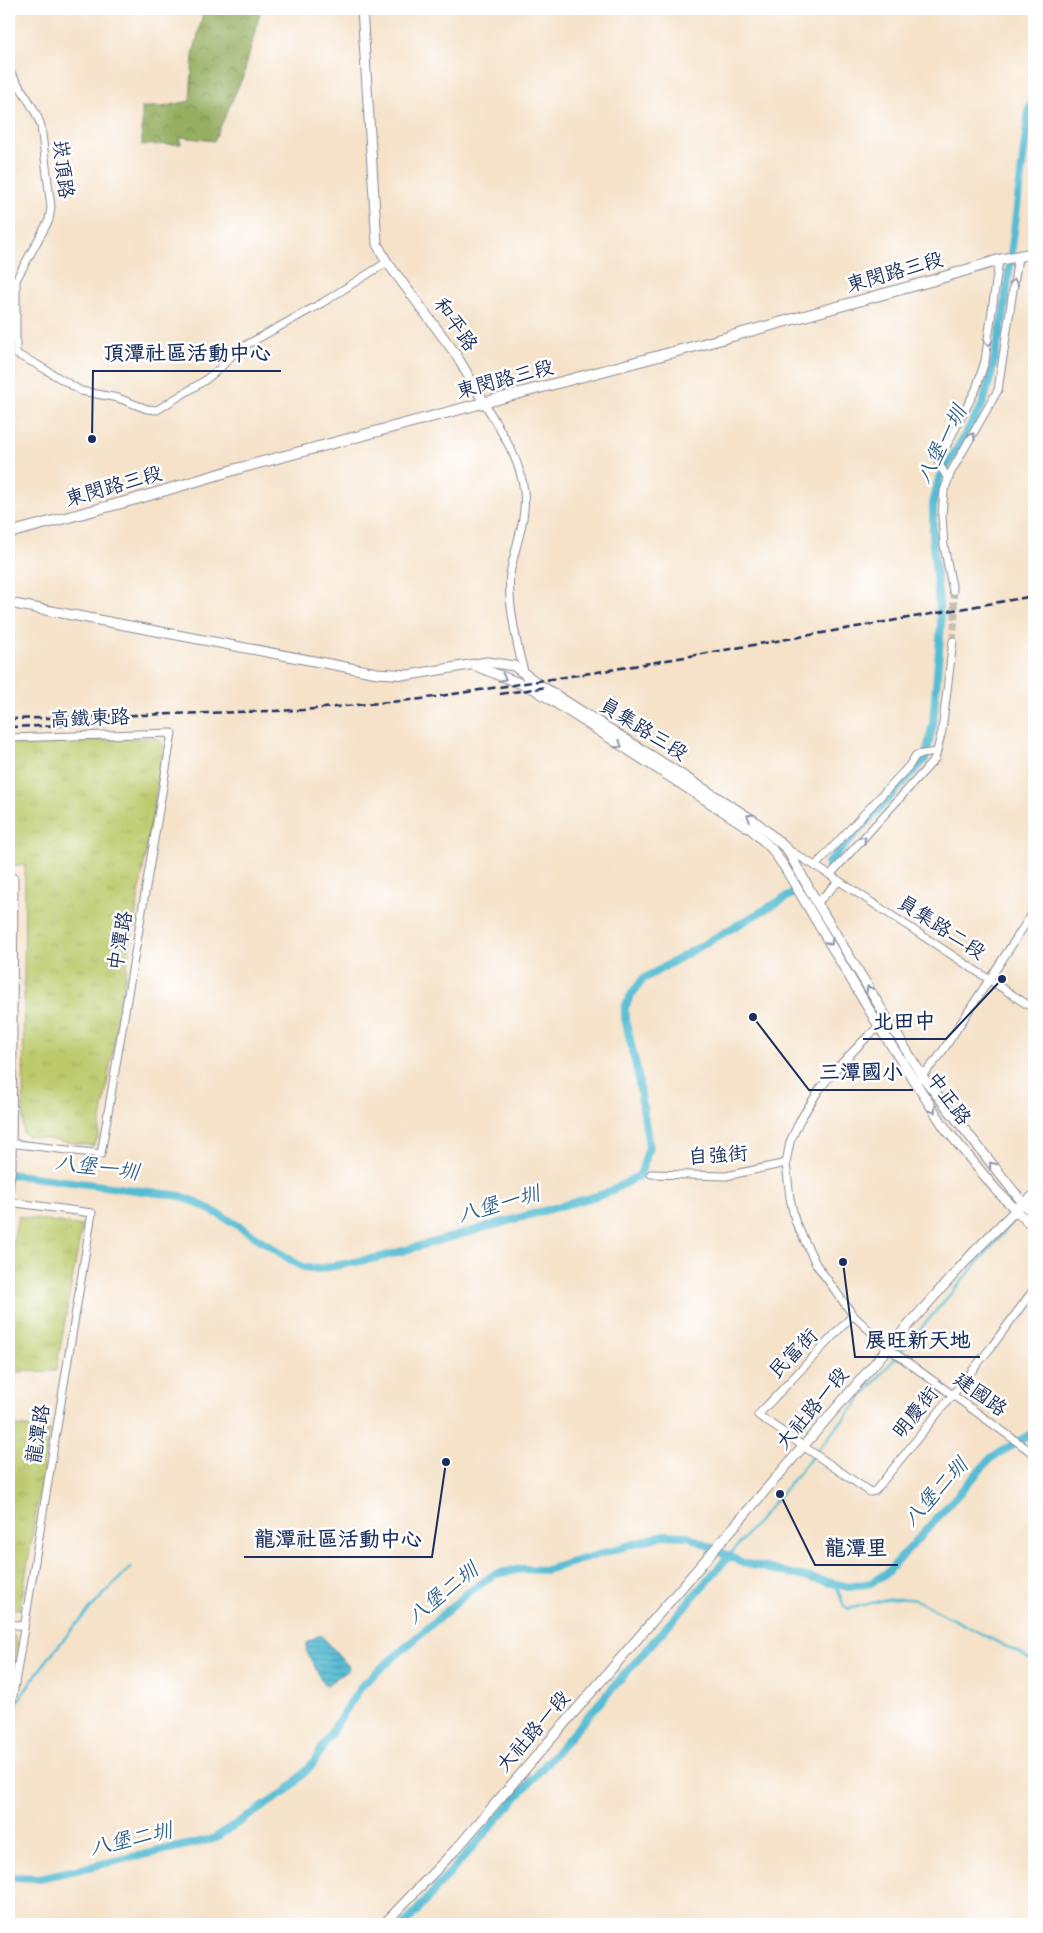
<svg xmlns="http://www.w3.org/2000/svg" width="1043" height="1933" font-family="Mynerve,'LXGW WenKai TC',sans-serif">
<style>
.grass{fill:url(#grass-tufts);stroke:#6c7c65}
.forest{fill:url(#forest-crowns);stroke:#586e5f}
.water{fill:url(#water-rules);stroke:#387698}
.lines{fill:none;stroke-linecap:round;stroke-linejoin:round}
.stream{stroke:#55bcd3;stroke-width:2.5}
.canal{stroke:#55bcd3;stroke-width:8}
.minor-tunnel{stroke:#c9beb4;stroke-width:7;stroke-dasharray:7 3.5;stroke-linecap:butt}
.minor-casing{stroke:#888894;stroke-width:9}
.tertiary-casing{stroke:#888894;stroke-width:11}
.secondary-casing{stroke:#888894;stroke-width:12}
.minor{stroke:#fff;stroke-width:7}
.tertiary{stroke:#fff;stroke-width:9}
.secondary{stroke:#fff;stroke-width:10}
.rail{stroke:#1b2f5e;stroke-width:2.5;stroke-dasharray:8 4;stroke-linecap:butt}
.oneway{stroke:#8d97ae}
.labels{text-anchor:middle;dominant-baseline:central;stroke-width:5;stroke-linejoin:round;paint-order:stroke}
.street-label{font-size:20px;fill:#1b2f5e;stroke:#fff}
.water-label{font-size:21px;font-style:italic;fill:#2f6087;stroke:#fff}
.leader{fill:none;stroke:#1b2f5e;stroke-width:2}
.callout-dot{fill:#1b2f5e;stroke:#fff;stroke-width:2}
.callout-label{font-size:21px;text-anchor:middle;font-weight:bold;fill:#1b2f5e;stroke:#fff;stroke-width:5;stroke-linejoin:round;paint-order:stroke}
</style>
<defs>
<pattern id="grass-tufts" width="24" height="20" patternUnits="userSpaceOnUse" patternTransform="scale(1.25)"><rect width="24" height="20" fill="#bcca6c"/><path d="M3 7l-1-3M5 7V3M7 7l1-3M15 17l-1-3M17 17v-4M19 17l1-3" fill="none" stroke="#a1ae60"/></pattern>
<pattern id="forest-crowns" width="20" height="18" patternUnits="userSpaceOnUse" patternTransform="scale(1.25)"><rect width="20" height="18" fill="#95ae60"/><path d="M2 6a3 3 0 1 1 6 0M12 15a3 3 0 1 1 6 0" fill="none" stroke="#798e52"/></pattern>
<pattern id="water-rules" width="6" height="5" patternUnits="userSpaceOnUse" patternTransform="scale(1.25)"><rect width="6" height="5" fill="#55bcd3"/><path d="M0 2.5h6" fill="none" stroke="#4699ae"/></pattern>
</defs>
<rect width="100%" height="100%" fill="#fff"/>
<filter id="ink" filterUnits="userSpaceOnUse"><feTurbulence type="fractalNoise" baseFrequency=".02" numOctaves="2"/><feDisplacementMap in="SourceGraphic" scale="10" xChannelSelector="R" yChannelSelector="G"/><feConvolveMatrix kernelMatrix="1 2 1 2 8 2 1 2 1" color-interpolation-filters="sRGB"/></filter>
<filter id="wash" filterUnits="userSpaceOnUse"><feTurbulence type="fractalNoise" baseFrequency=".0096" numOctaves="4" result="noise"/><feDisplacementMap in="SourceGraphic" scale="20" xChannelSelector="R" yChannelSelector="G"/><feGaussianBlur stdDeviation="1.12" result="paint"/><feColorMatrix in="noise" values="0 0 0 0 0 0 0 0 0 0 0 0 0 0 0 0 0 1.4 0 .05"/><feComposite in="paint" operator="in"/></filter>
<g filter="url(#wash)">
<rect width="100%" height="100%" fill="#f5e2c9"/>
<!-- grass -->
<g class="grass">
<polygon points="156,738 164,745 98,1138 93,1146 27,1136 23,1133 25,865 9,865 9,743"/>
<polygon points="18,1216 82,1226 56,1371 9,1372 9,1268"/>
<polygon points="9,1425 50,1430 20,1609 9,1608"/>
<polygon points="9,1633 13,1634 18,1643 9,1701"/>
</g>
<!-- forest -->
<polygon class="forest" points="204,9 261,9 244,74 214,141 180,137 181,144 142,145 142,107 162,107 190,101 193,55"/>
<!-- water -->
<path class="water" d="M319,1635C325,1637 342,1660 349,1666L348,1670L327,1685L323,1683L306,1650L307,1643Z"/>
<g class="lines">
<!-- stream -->
<g class="stream">
<polyline points="728,1557 883,1372 1013,1222 1019,1217"/>
<path d="M836,1585L844,1606L849,1609C871,1603 893,1596 916,1600L1034,1661"/>
<path d="M19,1700C50,1651 90,1607 131,1567"/>
</g>
<!-- canal -->
<g class="canal">
<polyline points="828,863 925,759 933,724 941,625 933,544 933,504 939,479 982,406 991,375 1004,312 1029,110 1034,97"/>
<path d="M9,1174L181,1196C223,1213 260,1240 297,1264L303,1267L318,1269L381,1257L607,1193L640,1175L649,1147L637,1071L625,1018V1007L631,995L643,979L792,894"/>
<polyline points="9,1877 40,1878 213,1839 287,1791 314,1762 337,1723 363,1684 469,1592 495,1574 521,1569 546,1570 664,1535 688,1536 743,1563 849,1587 871,1583 888,1572 991,1458 1034,1432"/>
<polyline points="405,1924 728,1557"/>
</g>
</g>
</g>
<g filter="url(#ink)">
<g class="lines">
<!-- minor-tunnel -->
<polyline class="minor-tunnel" points="953,591 955,616 953,641"/>
<!-- minor casing -->
<g class="minor-casing">
<g id="minor">
<path d="M9,70C19,87 36,108 41,126L51,207L49,220L16,280V354L36,364L81,391L118,398L147,409L157,410L204,381L219,369L237,350L322,303L387,262"/>
<path d="M485,404C501,432 520,458 524,491C527,520 515,546 510,574C507,598 519,665 530,686"/>
<polyline points="948,479 938,462 976,389 985,361 999,260"/>
<polyline points="953,591 944,546 942,516 944,491 951,472 998,390 1018,257"/>
<polyline points="9,738 172,733 101,1154 9,1143"/>
<polyline points="787,849 830,875 1034,1009"/>
<polyline points="815,866 909,766 916,755 936,752"/>
<polyline points="9,875 14,878 12,1165 9,1190"/>
<polyline points="830,875 935,759 942,731 953,641"/>
<polyline points="817,903 839,881"/>
<polyline points="888,1020 869,1035 835,1070 819,1090 800,1120 790,1142 786,1163 790,1198 795,1221 816,1264 853,1315 888,1348 1034,1454"/>
<polyline points="919,1079 938,1058 1034,911"/>
<polyline points="651,1174 726,1176 786,1163"/>
<polyline points="9,1202 92,1213 9,1720"/>
<polyline points="1023,1203 1034,1194"/>
<polyline points="853,1315 758,1415 870,1492 875,1491 992,1346 1034,1289"/>
<polyline points="9,1624 24,1626"/>
</g>
</g>
<!-- tertiary casing -->
<g class="tertiary-casing">
<g id="tertiary">
<polyline points="362,9 377,244 387,262 455,353 485,404"/>
<polyline points="9,603 377,673 409,675 487,662 514,666 540,685 756,822 787,849 817,903 922,1076 1023,1203 1034,1214"/>
<polyline points="473,665 534,689 752,830 772,849 785,868 880,1028 945,1128 997,1191 1034,1228"/>
<polyline points="384,1924 458,1847 888,1348 973,1253 1023,1203"/>
</g>
</g>
<!-- secondary casing -->
<g class="secondary-casing">
<polyline id="secondary" points="9,533 136,499 240,468 696,346 934,280 999,260 1034,253"/>
</g>
<!-- minor -->
<use href="#minor" class="minor"/>
<!-- tertiary -->
<use href="#tertiary" class="tertiary"/>
<!-- secondary -->
<use href="#secondary" class="secondary"/>
<!-- rail -->
<g class="rail">
<polyline points="500,694 547,687"/>
<polyline points="9,719 303,710 421,699 610,670 1034,596"/>
<polyline points="9,727 101,724"/>
</g>
</g>
<!-- one-way arrows -->
<defs><path id="oneway-chevron" d="M-2-3.5L2.5 0L-2 3.5" fill="none" stroke-width="1.6" stroke-linecap="round" stroke-linejoin="round" transform="scale(1.25)"/></defs>
<g class="oneway">
<use href="#oneway-chevron" transform="translate(1014 282) rotate(-82)"/>
<use href="#oneway-chevron" transform="translate(988 343) rotate(98)"/>
<use href="#oneway-chevron" transform="translate(972 436) rotate(-60)"/>
<use href="#oneway-chevron" transform="translate(503 678) rotate(23)"/>
<use href="#oneway-chevron" transform="translate(619 745) rotate(33)"/>
<use href="#oneway-chevron" transform="translate(750 817) rotate(-147)"/>
<use href="#oneway-chevron" transform="translate(863 839) rotate(-47)"/>
<use href="#oneway-chevron" transform="translate(830 942) rotate(60)"/>
<use href="#oneway-chevron" transform="translate(869 989) rotate(-120)"/>
<use href="#oneway-chevron" transform="translate(933 1110) rotate(56)"/>
<use href="#oneway-chevron" transform="translate(992 1165) rotate(-129)"/>
</g>
</g>
<g class="labels">
<!-- street labels -->
<g class="street-label">
<text transform="translate(62 169) rotate(83)">崁頂路</text>
<text transform="translate(895 273) rotate(-16)">東閔路三段</text>
<text transform="translate(455 325) rotate(55)">和平路</text>
<text transform="translate(505 380) rotate(-15)">東閔路三段</text>
<text transform="translate(114 487) rotate(-16)">東閔路三段</text>
<text transform="translate(90 719) rotate(-2)">高鐵東路</text>
<text transform="translate(643 730) rotate(32)">員集路三段</text>
<text transform="translate(941 928) rotate(33)">員集路二段</text>
<text transform="translate(121 941) rotate(-80)">中潭路</text>
<text transform="translate(948 1099) rotate(54)">中正路</text>
<text transform="translate(718 1156) rotate(-4)">自強街</text>
<text transform="translate(794 1354) rotate(-46)">民富街</text>
<text transform="translate(980 1395) rotate(36)">建國路</text>
<text transform="translate(813 1409) rotate(-50)">大社路一段</text>
<text transform="translate(916 1413) rotate(-51)">明慶街</text>
<text transform="translate(39 1434) rotate(-81)">龍潭路</text>
<text transform="translate(534 1732) rotate(-49)">大社路一段</text>
</g>
<!-- water labels -->
<g class="water-label">
<text transform="translate(942 445) rotate(-63)">八堡一圳</text>
<text transform="translate(97 1168) rotate(7)">八堡一圳</text>
<text transform="translate(499 1205) rotate(-16)">八堡一圳</text>
<text transform="translate(936 1493) rotate(-48)">八堡二圳</text>
<text transform="translate(443 1594) rotate(-39)">八堡二圳</text>
<text transform="translate(131 1840) rotate(-13)">八堡二圳</text>
</g>
</g>
<!-- callouts -->
<path class="leader" d="M92 439L93 371H281M1002 979L946 1039H863M753 1017L809 1090H913M843 1262L855 1357H980M446 1462L432 1557H244M780 1494L815 1565H898"/>
<g class="callout-dot">
<circle cx="92" cy="439" r="5"/>
<circle cx="1002" cy="979" r="5"/>
<circle cx="753" cy="1017" r="5"/>
<circle cx="843" cy="1262" r="5"/>
<circle cx="446" cy="1462" r="5"/>
<circle cx="780" cy="1494" r="5"/>
</g>
<g class="callout-label">
<text x="187" y="360">頂潭社區活動中心</text>
<text x="904" y="1028">北田中</text>
<text x="861" y="1079">三潭國小</text>
<text x="918" y="1347">展旺新天地</text>
<text x="338" y="1546">龍潭社區活動中心</text>
<text x="856" y="1555">龍潭里</text>
</g>
<!-- margin -->
<rect width="1043" height="1933" fill="none" stroke="#fff" stroke-width="30"/>
</svg>
